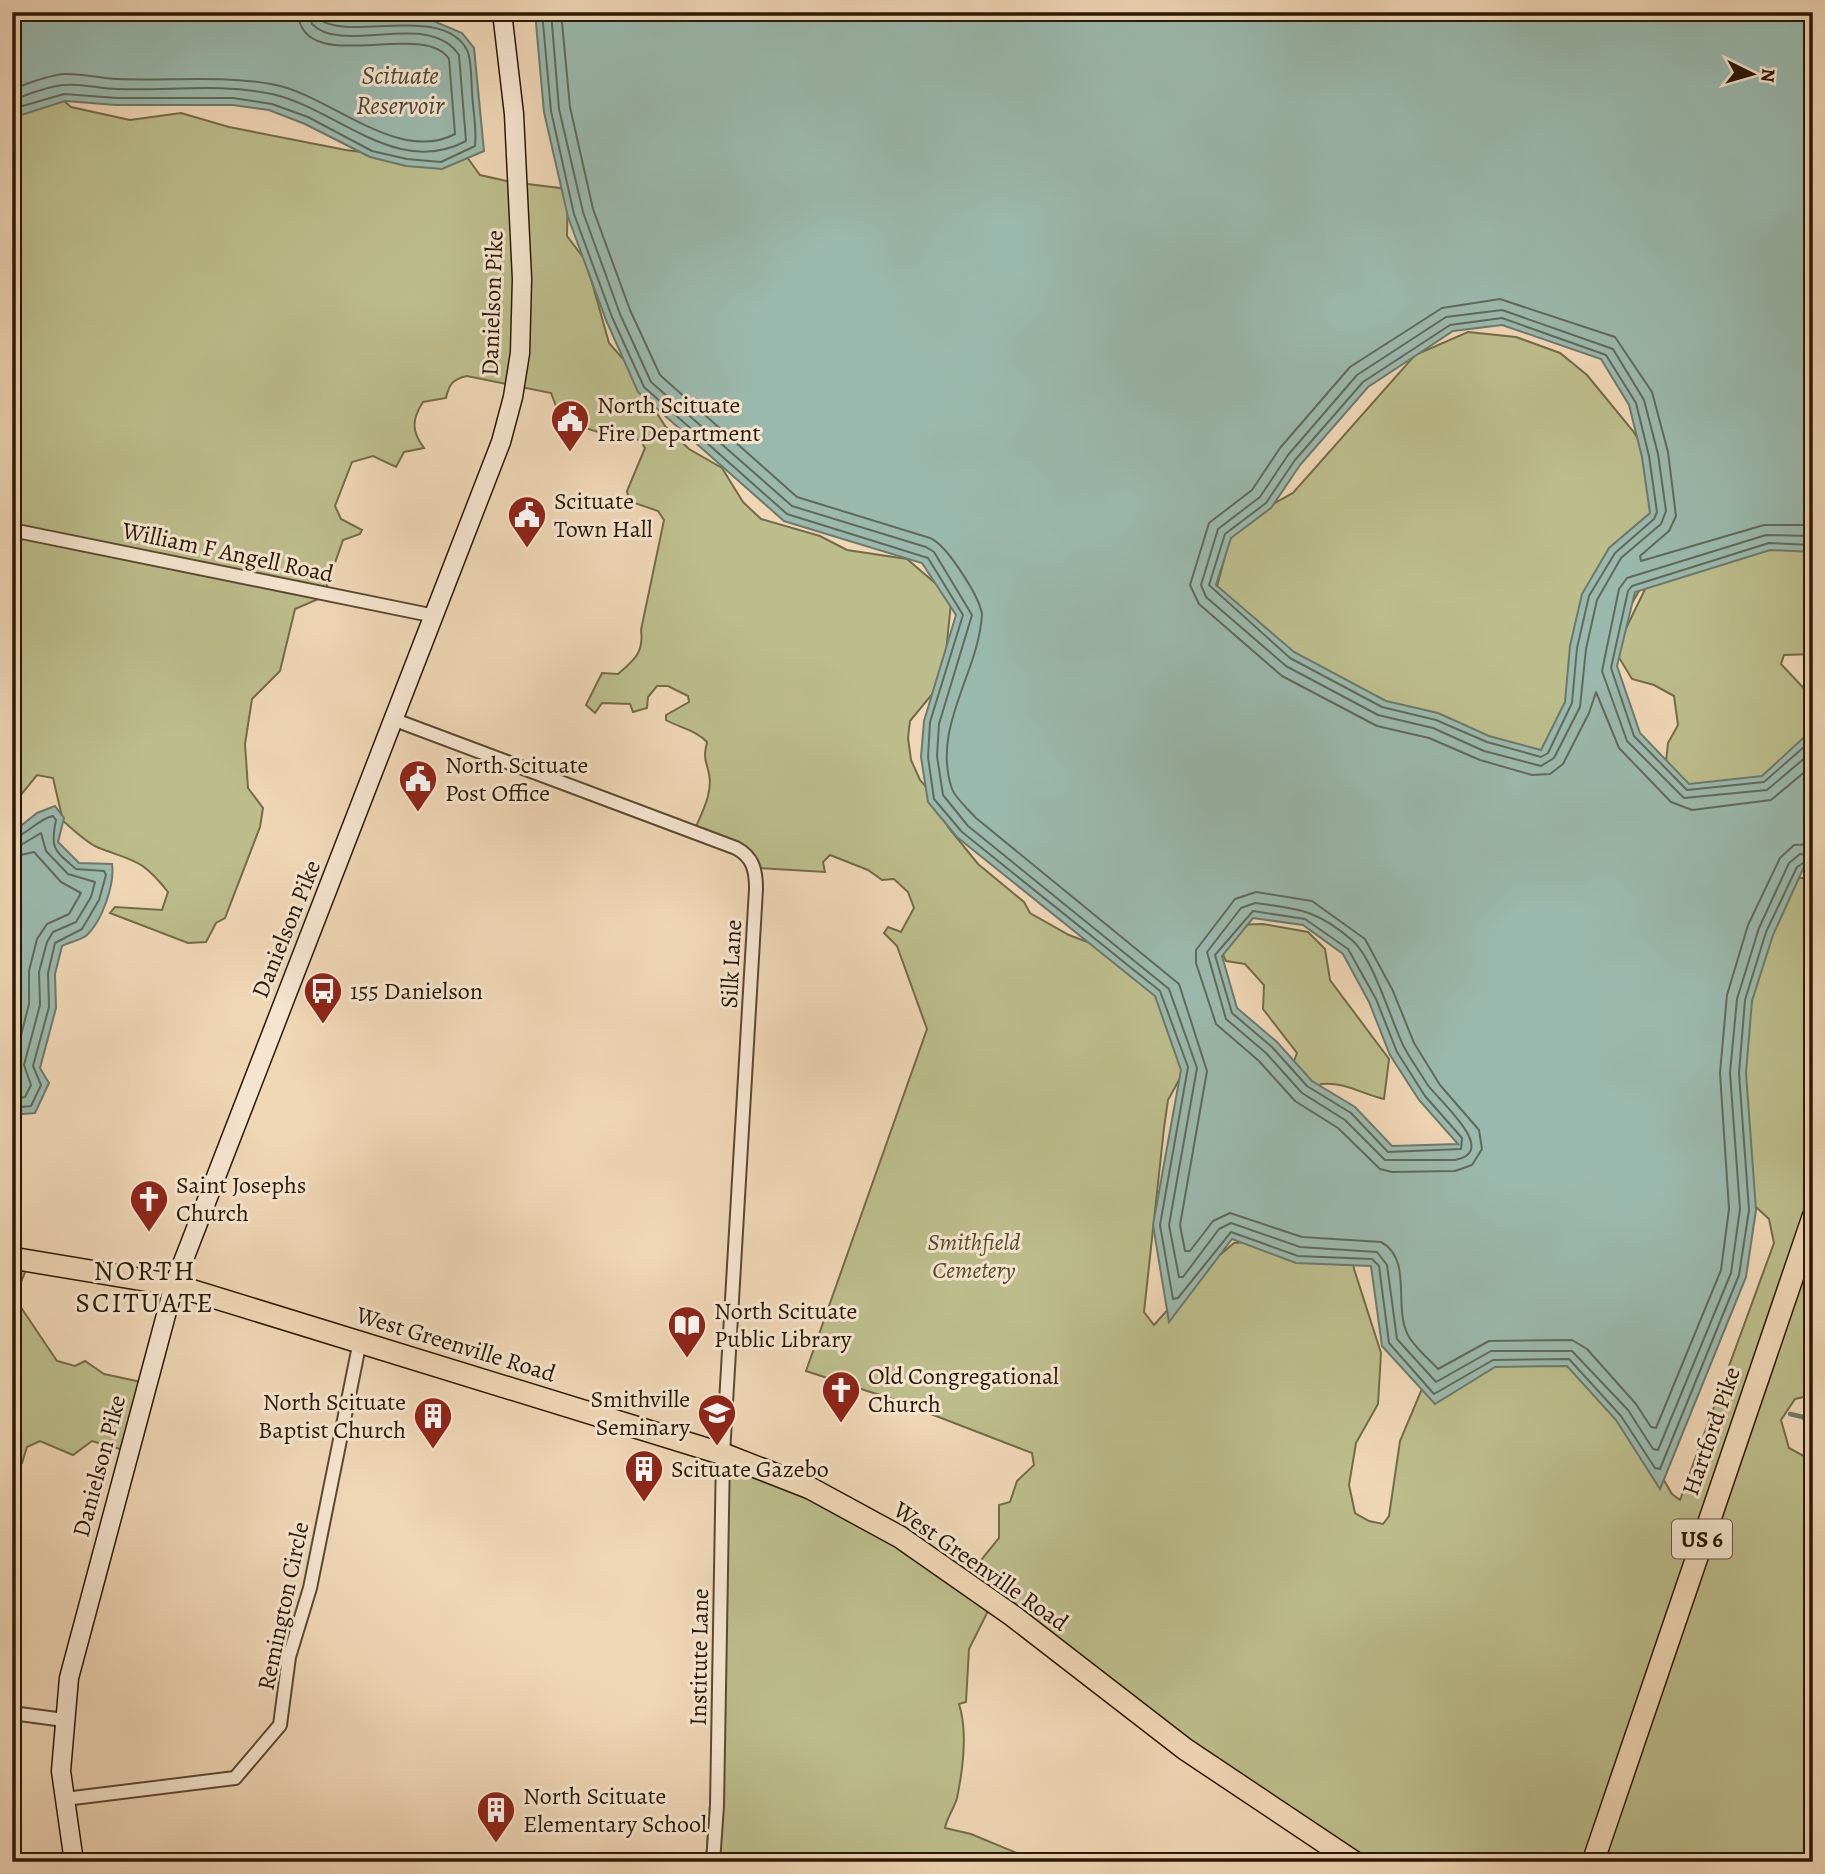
<svg xmlns="http://www.w3.org/2000/svg" width="1825" height="1874" font-family="Alegreya,serif">
<style>
.green{fill:#bcbd8b;stroke:#736b48;stroke-width:2}
.water{fill:#9ab9ae;stroke:#6d796a;stroke-width:2;fill-rule:evenodd}
.lines{fill:none;stroke-linecap:round;stroke-linejoin:round}
.shore{stroke:#62695a;stroke-width:2}
.stream{stroke:#6d796a;stroke-width:4.5}
.minor-casing{stroke:#5b4831;stroke-width:16}
.secondary-casing{stroke:#2a1905;stroke-width:21}
.primary-casing{stroke:#2a1905;stroke-width:24}
.trunk-casing{stroke:#2a1905;stroke-width:24}
.minor{stroke:#f5e4cf;stroke-width:12}
.secondary{stroke:#f5e4cf;stroke-width:18}
.primary{stroke:#efd6b5;stroke-width:21}
.trunk{stroke:#efd6b5;stroke-width:21}
.labels{text-anchor:middle;dominant-baseline:central;stroke-width:6;stroke-linejoin:round;paint-order:stroke}
.shield{fill:#f5e4cf;stroke:#675642;stroke-width:2}
.shield-label{font-size:23px;font-weight:bold;fill:#2a1905}
.street-label{font-size:24px;fill:#2a1905;stroke:#f5e4cf}
.poi-label{font-size:24px;fill:#2a1905;stroke:#f5e4cf;text-anchor:start}
.park-label{font-size:24px;font-style:italic;fill:#564a2d;stroke:#f5e4cf}
.water-label{font-size:26px;font-style:italic;fill:#4c4938;stroke:#f5e4cf}
.quarter-label{font-size:28px;letter-spacing:2px;fill:#2a1905;stroke:#f5e4cf}
</style>
<rect width="100%" height="100%" fill="#efd6b5"/>
<filter id="stains"><feTurbulence type="fractalNoise" baseFrequency=".00286" numOctaves="4"/><feColorMatrix values="0 0 0 0 .2 0 0 0 0 .09 0 0 0 0 .02 0 0 0 .5 -.17"/></filter>
<radialGradient id="worn" r=".72"><stop offset=".6" stop-color="#630" stop-opacity="0"/><stop offset="1" stop-color="#630" stop-opacity=".3"/></radialGradient>
<!-- green -->
<g class="green">
<path d="M12,88L54,92L71,107L130,120L181,113L229,127L346,150L426,160L464,153L480,175L511,182L568,189L567,236L586,261L609,343L624,360L665,426L689,449L722,468L743,502L761,519L820,536L847,550L907,559L942,589L951,603L943,681L910,721L908,738L911,760L920,780L934,796L948,827L978,864L1024,902L1030,913L1069,935L1122,955L1160,999L1184,1071L1168,1100L1164,1128L1144,1312L1154,1325L1208,1265L1234,1243L1350,1234L1354,1269L1381,1353L1378,1404L1356,1443L1349,1485L1355,1513L1369,1521L1383,1524L1389,1516L1400,1441L1424,1384L1543,1319L1658,1470L1672,1494L1680,1500L1774,1243L1769,1219L1744,1196L1735,992L1799,878H1813V1395L1795,1399L1781,1420L1789,1448L1813,1461V1862H1352L992,1603L969,1649L966,1702L959,1704C968,1732 963,1769 957,1798C954,1809 947,1817 945,1828L971,1834L1024,1856L1029,1862H706L712,1776L725,1456L965,1580L999,1538V1505L1010,1502L1017,1481L1034,1465L1032,1453L892,1399L806,1371L927,1029L897,946L884,933L888,927L901,932L914,908L908,892L894,879L882,880L868,870L830,855L823,862L825,872L759,868L695,829C702,812 713,793 709,774C706,759 703,760 707,742C696,730 680,728 666,720V715L689,702L688,696L668,686H657L648,697L647,708L633,712L630,704L602,703L595,713L586,705L602,673L618,674C634,660 644,653 641,630L664,520L658,511L629,501L627,491L645,448L640,440L608,435L582,427L577,413L556,406L551,393L467,376C453,379 449,384 446,398L423,402C412,419 411,431 424,448L404,452L396,467L373,456L352,462L335,506L341,519L362,530L360,534L343,540L323,597L295,609L280,671L252,699L245,744L248,788L263,808L260,827L225,918L216,923L206,942L188,943L110,913L115,907L162,910L168,892C142,859 136,862 99,848C86,843 74,830 63,821L53,778L37,775L12,806Z"/>
<polygon points="1468,332 1516,337 1560,353 1587,375 1633,431 1648,455 1663,504 1650,572 1631,605 1573,771 1368,713 1215,594 1233,526 1293,493 1415,355"/>
<polygon points="1711,535 1813,548 1813,654 1784,655 1781,664 1810,695 1813,777 1663,789 1668,743 1678,725 1674,696 1654,685 1632,679 1615,651 1649,581"/>
<path d="M1263,924L1308,932L1325,949L1330,980L1389,1059L1384,1099C1359,1093 1346,1082 1321,1084L1313,1092L1290,1072L1297,1053L1263,1009L1264,985L1245,964L1226,961L1220,949L1227,925Z"/>
<polygon points="12,1259 29,1263 18,1289 18,1303 57,1361 75,1366 85,1361 104,1374 146,1383 127,1451 92,1441 73,1455 40,1441 27,1447 22,1463 12,1461"/>
</g>
<!-- water -->
<g class="water">
<polygon points="12,12 306,12 360,20 396,17 431,20 462,33 474,48 484,151 442,169 406,166 370,157 305,124 269,110 233,105 116,105 65,101 12,118"/>
<path d="M535,12H1813V552L1770,550L1635,592L1617,666L1640,733L1689,784L1762,776L1813,729V872L1803,869L1773,935L1752,1001L1746,1073L1756,1210L1746,1277L1660,1489L1616,1420L1567,1366L1495,1367L1435,1404L1382,1346L1371,1266L1296,1263L1232,1239L1169,1322L1153,1225L1181,1070L1155,996L957,837L928,802L921,757L924,721L956,615L922,563L784,521L638,392L606,320L568,217L544,112ZM1502,325L1601,359L1629,405L1642,457L1650,513L1609,548L1582,594L1570,646L1565,702L1541,750L1489,736L1438,713L1386,701L1294,652L1216,585L1231,538L1271,508L1300,465L1368,387L1453,331ZM1253,918L1303,925L1343,954L1369,1002L1390,1055L1419,1100L1458,1144L1392,1146L1355,1107L1312,1081L1277,1042L1237,1008L1222,956Z"/>
<path d="M55,806L64,818L58,842L79,863L112,864C115,884 102,921 87,935C82,940 69,942 62,946L55,974L56,1008L40,1068L49,1083L35,1113L12,1115V833L37,813Z"/>
</g>
<g class="lines">
<!-- shore -->
<g class="shore">
<polyline points="542,12 551,111 574,214 612,317 644,387 787,514 928,558 963,615 930,722 928,757 934,799 962,832 1160,991 1188,1067 1160,1225 1173,1299 1178,1298 1231,1232 1298,1256 1372,1259 1379,1266 1389,1343 1434,1394 1493,1360 1569,1359 1621,1416 1655,1468 1660,1469 1739,1275 1749,1210 1739,1073 1745,1000 1766,932 1797,867 1803,863 1813,864"/>
<polyline points="551,12 559,109 583,212 620,314 651,382 792,506 926,547 934,552 972,615 939,724 937,756 943,795 968,826 1169,989 1197,1068 1169,1225 1179,1277 1183,1277 1219,1229 1231,1223 1300,1247 1377,1252 1387,1265 1397,1339 1436,1382 1491,1351 1572,1351 1628,1410 1653,1449 1658,1450 1731,1273 1740,1209 1730,1073 1737,999 1759,928 1789,863 1800,854 1813,855"/>
<path d="M561,12L570,107L593,209L630,310L660,375L797,497L930,538C947,545 979,596 982,614C979,673 931,727 952,789C956,799 969,810 976,818L1179,984L1207,1071L1180,1225L1185,1251H1190L1213,1221L1230,1213L1302,1237L1381,1242C1413,1259 1393,1307 1408,1335C1414,1347 1429,1359 1438,1369L1489,1341L1572,1340L1587,1349L1636,1404L1651,1427L1656,1428L1721,1270L1729,1209L1720,1073L1727,995L1748,925L1780,858L1794,845L1813,844"/>
<path d="M12,89C28,84 47,75 64,74C81,73 99,78 117,79C168,81 220,75 271,84C328,93 397,165 455,134L449,59C423,19 301,78 298,12"/>
<path d="M12,100C28,95 47,86 64,85C81,83 100,89 117,89C168,91 221,83 272,94C338,109 396,178 466,141L459,55C429,9 343,56 312,24L309,12"/>
<path d="M12,109L64,94L117,98H233L272,104L308,117L372,151L407,159L441,162L475,146C477,129 473,110 472,93C471,80 472,61 467,50C443,3 349,42 319,19L318,12"/>
<polygon points="1502,310 1613,349 1644,400 1658,454 1666,511 1661,524 1621,558 1597,600 1586,649 1580,707 1554,758 1541,766 1484,751 1433,728 1378,715 1286,666 1206,597 1201,585 1218,529 1260,497 1288,455 1357,375 1446,317"/>
<polygon points="1502,318 1606,355 1636,403 1649,456 1657,512 1654,519 1615,553 1589,596 1577,648 1572,703 1548,753 1541,757 1487,742 1436,720 1382,707 1290,658 1209,585 1225,534 1266,503 1295,460 1363,382 1450,325"/>
<polyline points="1813,525 1764,525 1641,561 1640,556 1669,531 1676,516 1668,452 1652,392 1615,337 1500,299 1442,308 1350,367 1280,448 1252,490 1209,523 1190,585 1199,604 1282,676 1377,726 1429,738 1480,760 1532,775 1550,774 1563,764 1589,713 1596,692 1619,748 1671,802 1692,810 1771,800 1813,765"/>
<polyline points="1813,536 1766,535 1627,578 1619,589 1602,671 1627,741 1684,798 1767,790 1813,751"/>
<polyline points="1813,545 1769,543 1632,586 1628,591 1611,668 1634,736 1687,790 1764,782 1813,739"/>
<path d="M12,838C27,836 37,819 53,816L56,820C50,849 54,850 76,869L104,871L106,875L99,900L82,929L55,943L48,973L49,1007L33,1066L41,1085L31,1106L12,1108"/>
<polyline points="12,847 21,845 41,833 46,851 68,874 95,882 91,897 76,922 53,932 47,942 39,972 40,1005 24,1065 31,1085 25,1097 12,1099"/>
<polyline points="12,857 34,852 61,882 81,893 69,914 47,924 37,939 29,971 29,1004 14,1063 18,1085 12,1088"/>
<polygon points="1256,892 1312,901 1365,939 1393,991 1414,1043 1440,1085 1479,1130 1482,1149 1472,1165 1455,1171 1392,1172 1380,1169 1338,1128 1295,1101 1259,1061 1216,1024 1196,963 1196,950 1235,899"/>
<path d="M1255,903C1300,909 1317,910 1353,941C1374,960 1391,1021 1404,1047C1411,1060 1420,1072 1427,1084C1437,1099 1501,1152 1455,1160H1385L1345,1120L1302,1093L1266,1053L1226,1019L1207,952L1241,908Z"/>
<polygon points="1253,911 1305,919 1348,949 1376,999 1397,1052 1425,1096 1462,1138 1461,1149 1388,1152 1351,1113 1307,1086 1272,1047 1232,1013 1215,955"/>
</g>
<!-- stream -->
<polyline class="stream" points="1790,1414 1803,1417 1813,1429"/>
<!-- minor casing -->
<g class="minor-casing">
<g id="minor">
<polyline points="12,530 435,616"/>
<path d="M395,720L736,848C753,857 756,870 756,889L723,1454L717,1806L713,1862"/>
<polyline points="12,1713 64,1720"/>
<polyline points="65,1799 235,1778 280,1725 289,1657 310,1588 360,1341"/>
</g>
</g>
<!-- secondary casing -->
<g class="secondary-casing">
<polyline id="secondary" points="74,1862 61,1771 69,1678 174,1285 501,442 513,397 520,353 522,279 514,114 502,12"/>
</g>
<!-- primary casing -->
<g class="primary-casing">
<polyline id="primary" points="12,1258 174,1285 723,1454 810,1488 900,1537 1013,1616 1185,1749 1354,1862"/>
</g>
<!-- trunk casing -->
<g class="trunk-casing">
<polyline id="trunk" points="1593,1862 1813,1217"/>
</g>
<!-- minor -->
<use href="#minor" class="minor"/>
<!-- secondary -->
<use href="#secondary" class="secondary"/>
<!-- primary -->
<use href="#primary" class="primary"/>
<!-- trunk -->
<use href="#trunk" class="trunk"/>
</g>
<!-- icons -->
<defs>
<g id="civic-pin" transform="scale(2.0125)"><path d="M0 17L-7.5 6A9.5 9.5 0 1 1 7.5 6Z" fill="#8f2418" stroke="#f5e4cf"/><path d="M-.6-6.5H3V-4.5H.6V-3L4-1V1h2V6H-6V1h2V-1L-.6-3ZM-1.2 2.5V6h2.4V2.5Z" fill="#fff"/></g>
<g id="bus-pin" transform="scale(2.0125)"><path d="M0 17L-7.5 6A9.5 9.5 0 1 1 7.5 6Z" fill="#8f2418" stroke="#f5e4cf"/><path d="M-5-6H5V4H4V6H2V4H-2V6H-4V4H-5ZM-3.5-4V0h7V-4ZM-3.5 1.2v1.5H-2V1.2ZM2 1.2v1.5H3.5V1.2Z" fill="#fff"/></g>
<g id="church-pin" transform="scale(2.0125)"><path d="M0 17L-7.5 6A9.5 9.5 0 1 1 7.5 6Z" fill="#8f2418" stroke="#f5e4cf"/><path d="M-1.2-6h2.4v3.5h3.3v2.4h-3.3V6h-2.4V-.1h-3.3v-2.4h3.3Z" fill="#fff"/></g>
<g id="library-pin" transform="scale(2.0125)"><path d="M0 17L-7.5 6A9.5 9.5 0 1 1 7.5 6Z" fill="#8f2418" stroke="#f5e4cf"/><path d="M-6-4Q-3-5.5-.7-3.5V5Q-3 3-6 4ZM6-4Q3-5.5 .7-3.5V5Q3 3 6 4Z" fill="#fff"/></g>
<g id="school-pin" transform="scale(2.0125)"><path d="M0 17L-7.5 6A9.5 9.5 0 1 1 7.5 6Z" fill="#8f2418" stroke="#f5e4cf"/><path d="M0-5L7-2L0 1L-7-2ZM-4 1L0 2.5L4 1V4Q0 6-4 4Z" fill="#fff"/></g>
<g id="building-pin" transform="scale(2.0125)"><path d="M0 17L-7.5 6A9.5 9.5 0 1 1 7.5 6Z" fill="#8f2418" stroke="#f5e4cf"/><path d="M-4-6H4V6H1V3H-1V6H-4ZM-2.5-4.3h1.7v1.8h-1.7ZM.8-4.3h1.7v1.8H.8ZM-2.5-1h1.7V.8h-1.7ZM.8-1h1.7V.8H.8Z" fill="#fff"/></g>
</defs>
<g fill-rule="evenodd">
<use href="#civic-pin" x="570" y="419"/>
<use href="#civic-pin" x="527" y="515"/>
<use href="#civic-pin" x="418" y="779"/>
<use href="#bus-pin" x="323" y="991"/>
<use href="#church-pin" x="149" y="1199"/>
<use href="#library-pin" x="687" y="1325"/>
<use href="#church-pin" x="841" y="1390"/>
<use href="#school-pin" x="717" y="1413"/>
<use href="#building-pin" x="433" y="1416"/>
<use href="#building-pin" x="644" y="1469"/>
<use href="#building-pin" x="496" y="1810"/>
</g>
<g class="labels">
<!-- shield labels -->
<rect class="shield" x="1672" y="1519.5" width="60" height="39" rx="5"/>
<g class="shield-label">
<text x="1702" y="1539">US 6</text>
</g>
<!-- street labels -->
<g class="street-label">
<text transform="translate(492 303) rotate(-88)">Danielson Pike</text>
<text transform="translate(228 552) rotate(12)">William F Angell Road</text>
<text transform="translate(286 929) rotate(-68)">Danielson Pike</text>
<text transform="translate(731 964) rotate(-87)">Silk Lane</text>
<text transform="translate(456 1344) rotate(17)">West Greenville Road</text>
<text transform="translate(1711 1431) rotate(-71)">Hartford Pike</text>
<text transform="translate(99 1466) rotate(-75)">Danielson Pike</text>
<text transform="translate(981 1566) rotate(35)">West Greenville Road</text>
<text transform="translate(283 1606) rotate(-78)">Remington Circle</text>
<text transform="translate(699 1657) rotate(-89)">Institute Lane</text>
</g>
<!-- poi labels -->
<g class="poi-label">
<text x="597" y="405">North Scituate<tspan x="597" dy="28">Fire Department</tspan></text>
<text x="554" y="501">Scituate<tspan x="554" dy="28">Town Hall</tspan></text>
<text x="445" y="765">North Scituate<tspan x="445" dy="28">Post Office</tspan></text>
<text x="350" y="991">155 Danielson</text>
<text x="176" y="1185">Saint Josephs<tspan x="176" dy="28">Church</tspan></text>
<text x="714" y="1311">North Scituate<tspan x="714" dy="28">Public Library</tspan></text>
<text x="868" y="1376">Old Congregational<tspan x="868" dy="28">Church</tspan></text>
<text x="690" y="1399" text-anchor="end">Smithville<tspan x="690" dy="28">Seminary</tspan></text>
<text x="406" y="1402" text-anchor="end">North Scituate<tspan x="406" dy="28">Baptist Church</tspan></text>
<text x="671" y="1469">Scituate Gazebo</text>
<text x="523" y="1796">North Scituate<tspan x="523" dy="28">Elementary School</tspan></text>
</g>
<!-- park labels -->
<g class="park-label">
<text x="974" y="1242">Smithfield<tspan x="974" dy="28">Cemetery</tspan></text>
</g>
<!-- water labels -->
<g class="water-label">
<text x="400" y="75">Scituate<tspan x="400" dy="30">Reservoir</tspan></text>
</g>
<!-- quarter labels -->
<g class="quarter-label">
<text x="145" y="1271">NORTH<tspan x="145" dy="32">SCITUATE</tspan></text>
</g>
</g>
<!-- margin -->
<rect width="1825" height="1874" fill="none" stroke="#efd6b5" stroke-width="42"/>
<rect x="14" y="14" width="1797" height="1846" fill="none" stroke="#2a1905" stroke-width="3.5"/>
<rect x="21" y="21" width="1783" height="1832" fill="none" stroke="#2a1905" stroke-width="2"/>
<!-- north arrow -->
<g transform="translate(1752 74) rotate(95)" stroke="#f5e4cf" stroke-width="5" paint-order="stroke">
<path d="M0-5L12 26L0 18L-12 26Z" fill="#2a1905"/>
<text y="-10" font-size="19" font-weight="bold" text-anchor="middle" fill="#2a1905">N</text>
</g>
<rect width="100%" height="100%" filter="url(#stains)"/>
<rect width="100%" height="100%" fill="url(#worn)"/>
</svg>
